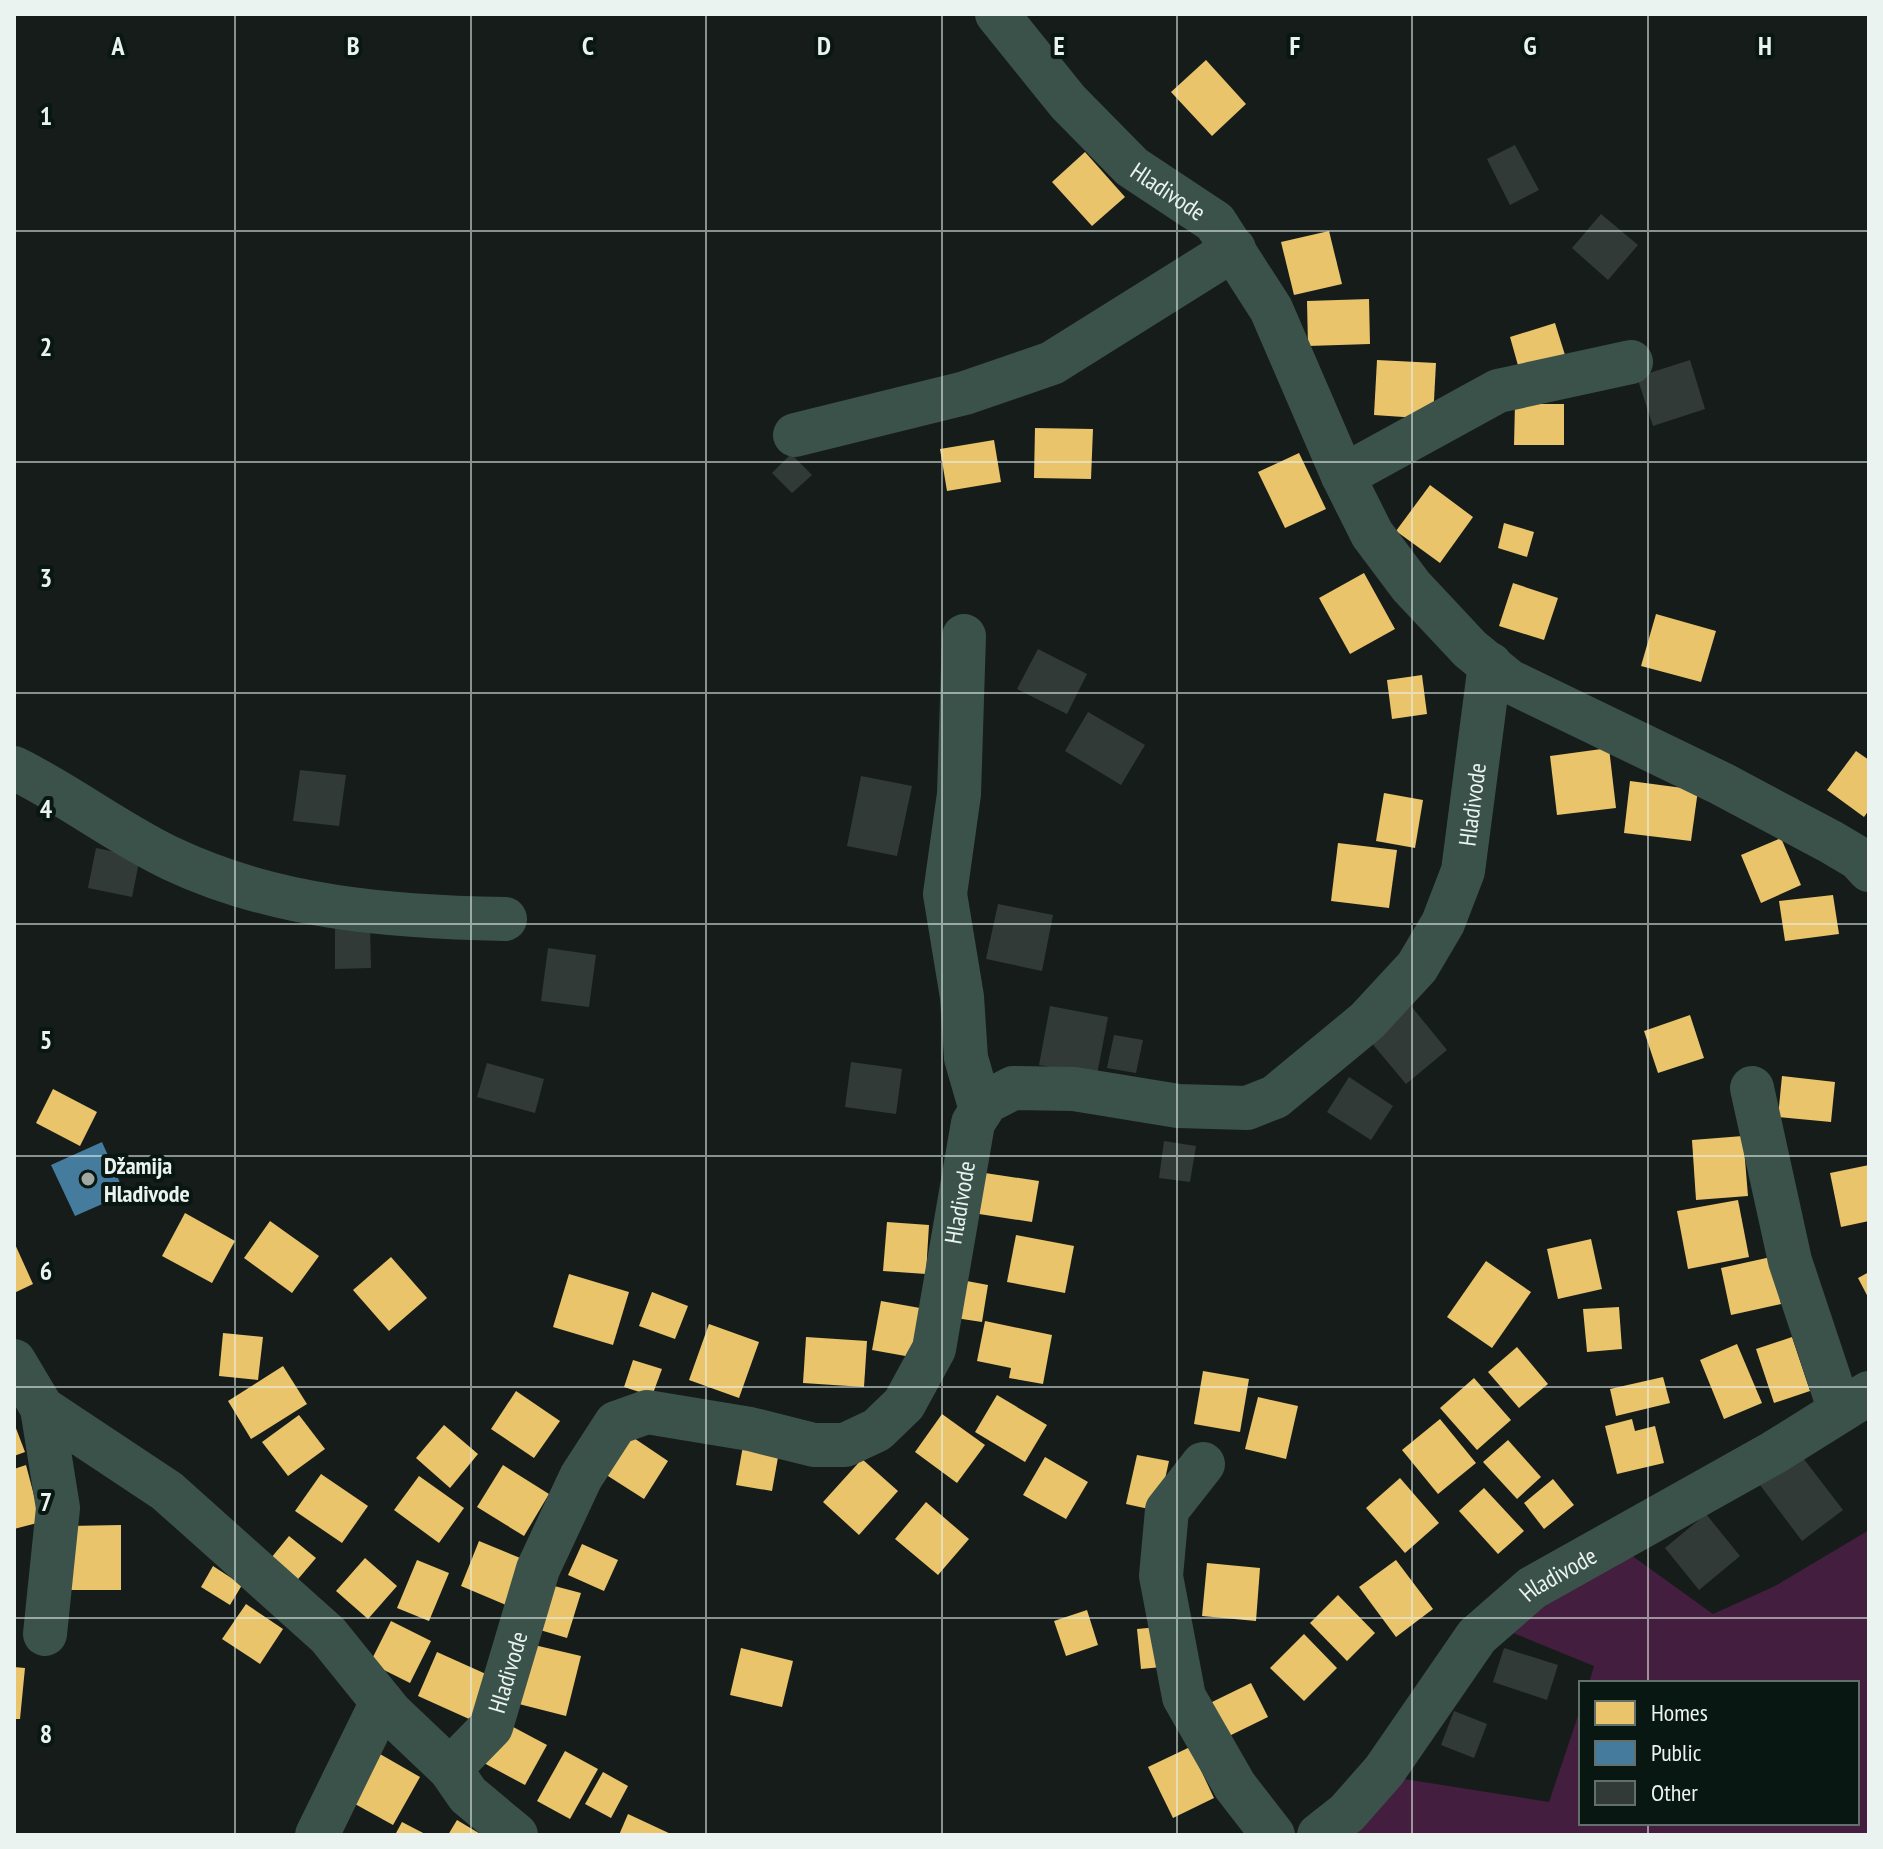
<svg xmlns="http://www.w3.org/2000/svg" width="1883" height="1849" font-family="'PT Sans Narrow',sans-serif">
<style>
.green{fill:#431e3e}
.homes{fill:#e9c46a}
.public{fill:#457b9d}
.building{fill:#323a37}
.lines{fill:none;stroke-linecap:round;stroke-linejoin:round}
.minor{stroke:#3b524b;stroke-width:44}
.grid{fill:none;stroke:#eaf3ef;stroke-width:2;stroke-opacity:0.55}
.poi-dot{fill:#a0a8a4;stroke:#091712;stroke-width:3}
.labels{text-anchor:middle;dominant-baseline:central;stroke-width:8;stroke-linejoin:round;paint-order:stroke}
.street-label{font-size:24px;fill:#eaf3ef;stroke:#091712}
.poi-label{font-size:24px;font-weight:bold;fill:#eaf3ef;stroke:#091712;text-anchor:start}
.grid-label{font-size:26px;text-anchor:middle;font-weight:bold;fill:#eaf3ef;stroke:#091712;stroke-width:8;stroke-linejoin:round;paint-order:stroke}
</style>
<rect width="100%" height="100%" fill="#161c1a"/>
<!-- green -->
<polygon class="green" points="1869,1530 1869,1835 1344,1835 1398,1778 1549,1802 1581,1707 1581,1823 1857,1823 1857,1683 1589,1683 1594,1666 1508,1631 1547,1598 1631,1555 1713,1614 1775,1586"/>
<!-- homes -->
<g class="homes">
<polygon points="1206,60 1246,104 1212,136 1171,92"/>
<polygon points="1085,152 1125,197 1092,226 1052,182"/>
<polygon points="1329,231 1342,284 1294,295 1281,242"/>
<polygon points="1369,299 1370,344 1308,346 1307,301"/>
<polygon points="1555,323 1565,355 1519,369 1510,337"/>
<polygon points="1377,360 1436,363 1433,419 1374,415"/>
<polygon points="1515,404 1564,404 1564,445 1514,445"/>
<polygon points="1035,428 1093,429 1091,479 1034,478"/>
<polygon points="994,440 1001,482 947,491 940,449"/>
<polygon points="1299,453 1326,509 1285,528 1258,472"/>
<polygon points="1430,485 1473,517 1440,563 1396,531"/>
<polygon points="1504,523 1534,532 1527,557 1498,548"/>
<polygon points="1364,573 1395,629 1350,654 1319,598"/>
<polygon points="1513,583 1558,598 1544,640 1499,626"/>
<polygon points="1656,614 1716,631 1701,682 1641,666"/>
<polygon points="1422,675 1427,714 1392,719 1387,680"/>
<polygon points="1609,748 1616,808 1557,815 1550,756"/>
<polygon points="1856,751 1869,760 1869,810 1864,817 1827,790"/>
<polygon points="1630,781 1698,790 1691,841 1624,833"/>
<polygon points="1384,793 1423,800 1415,848 1376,841"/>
<polygon points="1781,838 1801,885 1761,903 1741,855"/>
<polygon points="1338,843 1397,850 1389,908 1331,901"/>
<polygon points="1833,895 1839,934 1785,941 1779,901"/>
<polygon points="1690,1015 1704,1058 1658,1073 1644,1031"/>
<polygon points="1782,1076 1835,1082 1831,1122 1778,1117"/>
<polygon points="53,1089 97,1112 80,1146 36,1123"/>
<polygon points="1743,1136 1748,1196 1696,1200 1692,1140"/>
<polygon points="1869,1165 1869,1221 1841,1227 1830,1173"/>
<polygon points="985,1173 1039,1181 1032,1222 979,1214"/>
<polygon points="1738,1200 1749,1257 1688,1269 1677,1211"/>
<polygon points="185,1213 235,1241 212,1283 162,1256"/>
<polygon points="270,1221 319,1256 292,1293 244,1258"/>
<polygon points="887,1222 929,1225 926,1274 883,1271"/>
<polygon points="1016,1235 1074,1246 1065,1293 1007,1282"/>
<polygon points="1591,1239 1602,1289 1558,1299 1547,1249"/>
<polygon points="14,1242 33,1284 14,1293"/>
<polygon points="391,1257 427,1298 389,1331 353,1290"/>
<polygon points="1771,1257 1781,1304 1731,1315 1721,1268"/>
<polygon points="1486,1261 1531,1292 1492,1348 1447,1317"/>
<polygon points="1869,1272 1869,1299 1858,1278"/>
<polygon points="569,1274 629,1292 613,1345 553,1327"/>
<polygon points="956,1279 988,1285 982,1322 949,1317"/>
<polygon points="652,1292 688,1306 675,1339 639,1326"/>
<polygon points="881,1301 920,1308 911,1357 872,1350"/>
<polygon points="1619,1307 1622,1349 1587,1352 1583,1309"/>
<polygon points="985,1321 1052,1335 1043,1384 1009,1378 1011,1368 977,1361"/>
<polygon points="709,1324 759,1342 739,1398 689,1380"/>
<polygon points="223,1333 263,1337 258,1380 219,1376"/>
<polygon points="806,1337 867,1341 864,1387 803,1383"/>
<polygon points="1792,1337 1810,1391 1774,1403 1756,1349"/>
<polygon points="1737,1344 1762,1403 1724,1419 1700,1360"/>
<polygon points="1517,1347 1548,1384 1519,1408 1488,1372"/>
<polygon points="633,1360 662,1369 652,1396 624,1387"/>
<polygon points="283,1366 307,1404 251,1439 228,1401"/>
<polygon points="1203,1371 1249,1379 1240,1432 1194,1424"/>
<polygon points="1663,1377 1670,1403 1616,1416 1610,1389"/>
<polygon points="1474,1378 1511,1420 1477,1450 1440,1408"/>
<polygon points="516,1391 560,1421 534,1458 491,1429"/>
<polygon points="997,1395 1047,1425 1025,1462 975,1432"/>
<polygon points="1258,1397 1298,1406 1286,1459 1245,1449"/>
<polygon points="942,1414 985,1445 957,1483 915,1452"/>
<polygon points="299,1415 325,1449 288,1476 262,1442"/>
<polygon points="1440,1419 1476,1463 1438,1494 1402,1450"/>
<polygon points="1632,1419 1635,1431 1655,1426 1664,1463 1617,1474 1605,1426"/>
<polygon points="14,1423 25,1452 14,1456"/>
<polygon points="444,1425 478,1454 450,1488 416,1458"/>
<polygon points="622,1430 668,1461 644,1499 597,1469"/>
<polygon points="744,1440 780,1446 772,1491 736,1485"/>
<polygon points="1508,1440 1541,1477 1517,1499 1483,1462"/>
<polygon points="1137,1455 1169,1461 1158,1511 1126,1504"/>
<polygon points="1045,1457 1088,1482 1066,1519 1023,1495"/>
<polygon points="862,1459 898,1491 859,1535 823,1502"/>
<polygon points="26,1465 41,1522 14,1529 14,1469"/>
<polygon points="503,1465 549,1494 524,1536 477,1507"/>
<polygon points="321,1474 368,1506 342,1543 295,1511"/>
<polygon points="419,1476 464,1508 439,1543 394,1510"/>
<polygon points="1400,1478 1439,1523 1405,1553 1366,1508"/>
<polygon points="1553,1479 1574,1505 1544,1529 1524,1503"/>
<polygon points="1484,1488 1524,1531 1498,1554 1459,1511"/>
<polygon points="926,1502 969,1539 938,1575 895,1539"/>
<polygon points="121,1525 121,1590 68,1590 68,1526"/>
<polygon points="289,1536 316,1558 293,1585 267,1563"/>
<polygon points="479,1541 525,1560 506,1605 461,1586"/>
<polygon points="582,1544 618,1560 604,1591 568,1575"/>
<polygon points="365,1558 397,1586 368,1619 336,1591"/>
<polygon points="417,1560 449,1573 429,1621 397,1608"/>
<polygon points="1396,1560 1433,1609 1396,1637 1359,1587"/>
<polygon points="1207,1563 1260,1568 1256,1621 1202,1616"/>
<polygon points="213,1566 242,1585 230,1605 201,1587"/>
<polygon points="543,1583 581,1593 567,1638 530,1627"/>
<polygon points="1338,1595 1375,1633 1347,1661 1310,1623"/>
<polygon points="246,1604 283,1629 260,1664 222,1639"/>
<polygon points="1087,1610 1098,1645 1066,1656 1054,1621"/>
<polygon points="391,1621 431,1641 410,1683 370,1663"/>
<polygon points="1158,1627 1162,1667 1141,1669 1137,1629"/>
<polygon points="1304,1634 1337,1668 1304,1701 1270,1668"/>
<polygon points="530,1644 581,1656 566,1716 515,1703"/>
<polygon points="741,1648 793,1661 782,1707 730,1695"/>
<polygon points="437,1652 497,1679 478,1723 418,1696"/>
<polygon points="14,1667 25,1668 20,1719 14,1719"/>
<polygon points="1251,1683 1268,1717 1227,1737 1210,1703"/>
<polygon points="504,1722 547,1745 525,1785 482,1762"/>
<polygon points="1190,1747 1214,1798 1173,1818 1148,1767"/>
<polygon points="373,1750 420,1777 393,1825 346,1799"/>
<polygon points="565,1751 598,1769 570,1819 537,1801"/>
<polygon points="603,1772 628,1786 611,1818 585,1804"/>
<polygon points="628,1814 673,1835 619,1835"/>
<polygon points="457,1820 482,1835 448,1835"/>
<polygon points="402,1822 427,1835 395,1835"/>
</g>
<!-- public -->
<polygon class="public" points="102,1142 125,1194 75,1216 51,1165"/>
<!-- building -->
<g class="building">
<polygon points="1515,145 1539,190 1510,205 1487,159"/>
<polygon points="1601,214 1638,245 1608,280 1572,248"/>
<polygon points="1690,360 1705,409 1653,426 1637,377"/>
<polygon points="791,454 812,475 792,493 772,473"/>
<polygon points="1038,649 1087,674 1067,714 1017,689"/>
<polygon points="1088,712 1145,745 1121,785 1065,751"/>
<polygon points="300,770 346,775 339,826 293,821"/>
<polygon points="861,776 912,786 897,856 847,846"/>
<polygon points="96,848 140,857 132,897 88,888"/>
<polygon points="998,904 1053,915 1042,971 986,959"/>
<polygon points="370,927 371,968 335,969 335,928"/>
<polygon points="548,948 596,955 589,1007 541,1001"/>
<polygon points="1050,1006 1108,1017 1097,1075 1039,1065"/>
<polygon points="1411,1006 1447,1050 1406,1084 1370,1041"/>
<polygon points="1114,1035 1143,1040 1136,1073 1107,1068"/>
<polygon points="851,1062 902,1069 896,1114 845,1107"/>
<polygon points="487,1063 544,1079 535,1113 477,1097"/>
<polygon points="1349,1077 1393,1106 1371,1140 1327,1112"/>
<polygon points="1164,1141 1196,1146 1190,1182 1159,1178"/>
<polygon points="1800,1454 1843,1510 1802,1541 1760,1485"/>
<polygon points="1706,1514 1740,1556 1699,1590 1665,1548"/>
<polygon points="1504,1648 1558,1665 1547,1700 1493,1682"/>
<polygon points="1454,1711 1487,1724 1474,1758 1441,1745"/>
</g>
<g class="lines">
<!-- minor -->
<g class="minor">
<path id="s1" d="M997,14L1068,102L1132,167L1215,222L1271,309L1343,476L1372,534L1411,586L1470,649L1509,681L1722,784L1831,842L1858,858L1869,870"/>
<polyline points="795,435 965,393 1052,363 1234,249"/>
<polyline points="1343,476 1498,391 1631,362"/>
<polyline points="964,636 959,794 945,894 962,997 966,1058 981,1110"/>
<path d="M14,768C69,795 117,833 172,859C276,908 392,917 505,919"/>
<polyline points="1752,1088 1790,1261 1840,1411"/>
<polyline points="14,1361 42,1408 167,1491 328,1635 391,1713 450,1769 468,1795 516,1835"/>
<polyline points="42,1408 58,1508 45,1634"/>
<polyline points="1203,1464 1167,1510 1161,1576 1184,1697 1235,1786 1273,1835"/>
<path id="s2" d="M450,1769L491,1727L538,1569L581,1477L616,1423L647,1412L750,1429L814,1445H845L877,1430L904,1404L934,1349L973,1123L986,1102L1013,1088L1074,1089L1178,1106L1247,1108L1275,1097L1367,1021L1417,967L1443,923L1463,871L1490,664"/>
<polyline points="317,1835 382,1702"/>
<path id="s3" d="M1319,1835L1347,1813L1384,1771L1477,1636L1532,1588L1773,1453L1869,1393"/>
</g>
</g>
<!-- grid -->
<path class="grid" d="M235,14V1835M471,14V1835M706,14V1835M942,14V1835M1177,14V1835M1412,14V1835M1648,14V1683M14,231H1869M14,462H1869M14,693H1869M14,924H1869M14,1156H1869M14,1387H1869M14,1618H1869M1648,1823V1835"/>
<!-- markers -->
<circle class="poi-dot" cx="88" cy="1179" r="8"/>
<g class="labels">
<!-- street labels -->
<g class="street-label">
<text stroke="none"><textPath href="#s1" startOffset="248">Hladivode</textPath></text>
<text stroke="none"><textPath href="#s2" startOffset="1676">Hladivode</textPath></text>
<text stroke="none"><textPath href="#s2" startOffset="908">Hladivode</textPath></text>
<text stroke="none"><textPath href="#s3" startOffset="358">Hladivode</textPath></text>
<text stroke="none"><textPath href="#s2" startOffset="116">Hladivode</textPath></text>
</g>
<!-- poi labels -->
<g class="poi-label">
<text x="104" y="1165">Džamija<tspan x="104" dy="28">Hladivode</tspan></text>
</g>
</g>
<g class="grid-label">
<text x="118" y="55">A</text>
<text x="353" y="55">B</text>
<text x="588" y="55">C</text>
<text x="824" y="55">D</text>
<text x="1059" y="55">E</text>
<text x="1295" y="55">F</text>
<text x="1530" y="55">G</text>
<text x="1765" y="55">H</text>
<text x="46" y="125">1</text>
<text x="46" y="356">2</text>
<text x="46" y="587">3</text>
<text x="46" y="818">4</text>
<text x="46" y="1049">5</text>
<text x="46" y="1280">6</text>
<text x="46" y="1511">7</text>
<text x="46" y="1743">8</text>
</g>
<!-- border -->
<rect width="1883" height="1849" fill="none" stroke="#eaf3ef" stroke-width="32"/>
<!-- legend -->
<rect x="1579" y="1681" width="280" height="144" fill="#091712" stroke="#636f6a" stroke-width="2"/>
<rect x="1595" y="1701" width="40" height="24" fill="#e9c46a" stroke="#636f6a" stroke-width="2"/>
<text x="1651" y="1721" font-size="24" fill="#eaf3ef">Homes</text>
<rect x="1595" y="1741" width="40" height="24" fill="#457b9d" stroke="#636f6a" stroke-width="2"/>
<text x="1651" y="1761" font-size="24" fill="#eaf3ef">Public</text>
<rect x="1595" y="1781" width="40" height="24" fill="#323a37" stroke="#636f6a" stroke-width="2"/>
<text x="1651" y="1801" font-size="24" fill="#eaf3ef">Other</text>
</svg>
